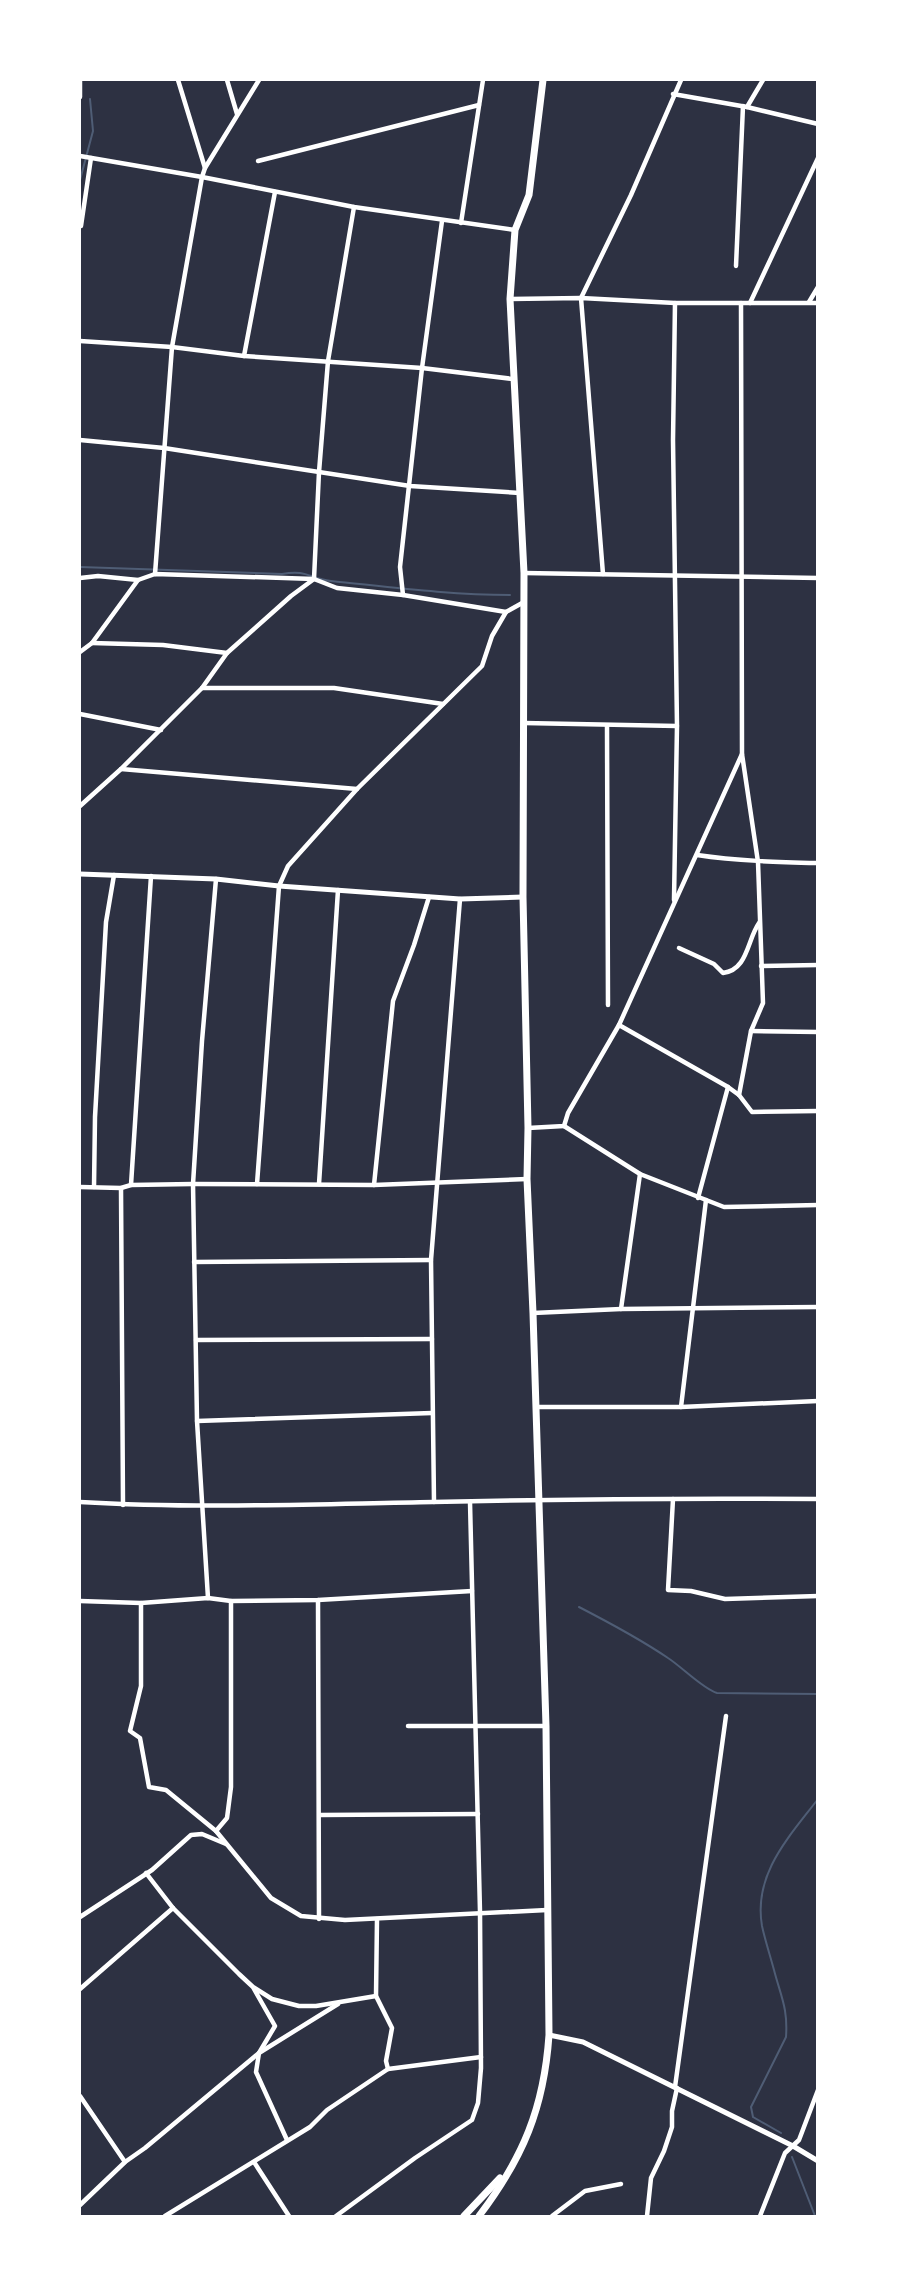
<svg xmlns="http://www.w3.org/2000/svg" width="897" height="2296" font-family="'PT Sans Narrow',sans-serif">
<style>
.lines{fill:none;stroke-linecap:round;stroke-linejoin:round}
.stream{stroke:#4f5d75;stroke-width:2}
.minor{stroke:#fff;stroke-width:4.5}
.tertiary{stroke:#fff;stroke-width:5}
.primary{stroke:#fff;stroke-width:7}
</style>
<rect width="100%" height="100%" fill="#2d3142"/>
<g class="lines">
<!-- stream -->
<g class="stream">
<polyline points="80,180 93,131 90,99"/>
<path d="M80,567L282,574C308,569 309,579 331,581C390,587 450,595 510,595"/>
<path d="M579,1607C610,1623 640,1639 668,1658C682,1667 703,1689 717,1693L818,1694"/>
<path d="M781,2133L753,2117L751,2107L786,2037C788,2008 781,1997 774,1970C770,1955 765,1940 762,1926C753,1874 789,1837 818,1799"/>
<polyline points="792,2157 815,2216"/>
</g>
<!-- minor -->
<g class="minor">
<polyline points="178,80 205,168"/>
<polyline points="227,80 237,114"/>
<polyline points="673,94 747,107 818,124"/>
<polyline points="80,97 80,80"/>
<polyline points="747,107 763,80"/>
<polyline points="80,156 202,177 354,207 515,230"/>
<polyline points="258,161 479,105"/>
<polyline points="461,223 483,80"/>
<polyline points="81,226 91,158"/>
<polyline points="736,266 743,106"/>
<polyline points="510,299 581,298 675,303 818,303"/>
<polyline points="809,302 818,287"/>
<polyline points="750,303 818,158"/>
<polyline points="80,341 172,347 244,356 422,368 513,379"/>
<polyline points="244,356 275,192"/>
<polyline points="80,440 164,448 410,486 520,493"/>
<polyline points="524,573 818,578"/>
<polyline points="155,574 172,347 202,177 205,168 259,80"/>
<polyline points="603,574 581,298 631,195 681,80"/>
<polyline points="80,578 98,576 138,580"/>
<polyline points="403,595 400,567 422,368 442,221"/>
<polyline points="92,643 163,645 227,653"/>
<polyline points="80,652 92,643 138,580 155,574 314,579 337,588 403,595 506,612 524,602"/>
<polyline points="202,688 334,688 443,704"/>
<polyline points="80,714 161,730"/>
<polyline points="524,723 677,726"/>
<polyline points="607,726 608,1005"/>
<polyline points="121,769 357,789"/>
<polyline points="80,806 121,769 202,688 227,653 291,596 314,579 319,472 328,361 354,207"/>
<path d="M697,855C737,861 777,862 818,863"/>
<polyline points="674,900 677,726 673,440 675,303"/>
<path d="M679,948L714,964L723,973C748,970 747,940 759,923"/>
<polyline points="761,966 818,965"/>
<polyline points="619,1025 728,1087 739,1095 752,1112 818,1111"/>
<polyline points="751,1031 818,1032"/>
<polyline points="739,1095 751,1031 763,1003 758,862 742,754"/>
<polyline points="564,1126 640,1174 724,1207 818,1205"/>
<polyline points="528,1128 564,1126 568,1113 619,1025 742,754 741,303"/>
<polyline points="257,1184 279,886 288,866 357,789 482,666 492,636 506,612"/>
<polyline points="319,1184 338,890"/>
<polyline points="131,1185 151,876"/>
<polyline points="374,1185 393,1001 414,945 429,897"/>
<polyline points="80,1187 121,1188 131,1185 193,1184 374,1185 527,1179"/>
<polyline points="94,1187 95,1117 106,922 114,875"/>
<polyline points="121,1188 123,1505"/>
<polyline points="698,1198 728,1087"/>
<polyline points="194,1262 431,1260"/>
<polyline points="621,1309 640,1174"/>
<polyline points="533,1313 621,1309 818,1307"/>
<polyline points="196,1340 432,1339"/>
<polyline points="536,1407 681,1407 818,1401"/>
<polyline points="681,1407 706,1200"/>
<polyline points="197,1421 432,1413"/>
<polyline points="673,1499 668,1590 691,1591 725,1599 818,1596"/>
<path d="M80,1502C197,1509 315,1504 433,1502C561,1499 689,1498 818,1499"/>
<polyline points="434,1502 431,1260 460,899"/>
<polyline points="208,1598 197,1421 193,1184 202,1041 216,879"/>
<polyline points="318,1600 319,1919"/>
<polyline points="80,1601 141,1603 208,1598 231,1601 318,1600 472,1591"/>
<polyline points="231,1601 231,1787 227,1818 216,1831 271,1898 301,1916 345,1920 547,1910"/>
<polyline points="141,1603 141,1686 130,1731 140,1738 149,1787 166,1790 216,1831"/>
<polyline points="408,1726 546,1726"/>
<polyline points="320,1815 478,1814"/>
<polyline points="146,1873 173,1908 239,1974 253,1987 272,1999 299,2006 316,2006 376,1996"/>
<polyline points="80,1917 152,1870 191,1835 202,1834 226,1844"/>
<polyline points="377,1919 376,1996 392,2028 386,2061 388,2069"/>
<polyline points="80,1989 173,1908"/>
<polyline points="254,1989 275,2026 259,2053 256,2072 287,2140"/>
<polyline points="675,2087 726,1716"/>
<polyline points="80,2096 125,2162"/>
<polyline points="254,2162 289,2216"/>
<polyline points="80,2205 125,2162 145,2148 259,2053 338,2004"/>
<polyline points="165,2216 310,2127 327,2110 388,2069 481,2057"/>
<polyline points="336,2216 415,2158 472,2120 478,2103 481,2068 480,1912 470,1502"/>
<polyline points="552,2216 585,2191 621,2184"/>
<polyline points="647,2216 651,2178 664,2151 672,2127 672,2111 677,2088"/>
<polyline points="760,2216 785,2153 799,2140 818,2090"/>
</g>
<!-- tertiary -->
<g class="tertiary">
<polyline points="80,874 216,879 279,886 460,899 523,897"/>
<polyline points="549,2035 583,2042 793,2146 818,2161"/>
</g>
<!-- primary -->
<g class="primary">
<polyline points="464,2216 500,2178"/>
<path d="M479,2216C523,2158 544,2108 549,2035L546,1726L533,1313L527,1179L528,1128L523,897L524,573L510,299L515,230L529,195L543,80"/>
</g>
</g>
<!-- border -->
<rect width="897" height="2296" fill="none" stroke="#ffffff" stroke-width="162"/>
</svg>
